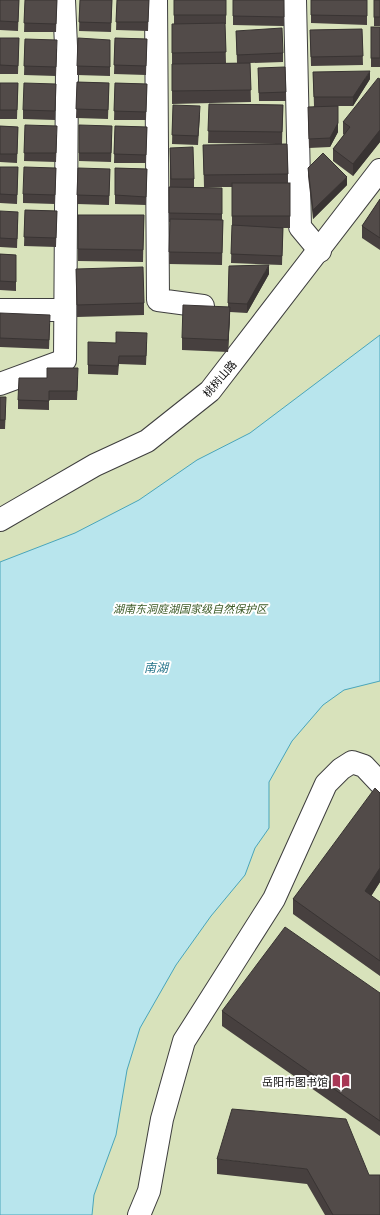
<svg xmlns="http://www.w3.org/2000/svg" width="380" height="1215" font-family="Georgia,'Noto Sans SC',serif">
<style>
.green{fill:#d8e2bb}
.water{fill:#b8e5ed;stroke:#49a5ba}
.lines{fill:none;stroke-linecap:round;stroke-linejoin:round}
.minor-casing{stroke:#3e3e3e;stroke-width:24}
.minor{stroke:#fff;stroke-width:22}
.wall{fill:#47403f}
.shaded-wall{fill:#393433}
.building{fill:#524b49;stroke:#393433}
.labels{text-anchor:middle;dominant-baseline:central;stroke-width:4;stroke-linejoin:round;paint-order:stroke}
.street-label{font-size:11px;fill:#0b0b0b;stroke:#fff}
.park-label{font-size:11px;font-style:italic;fill:#3b5925;stroke:#fff}
.poi-label{font-size:11px;fill:#0b0b0b;stroke:#fff;text-anchor:end}
.water-label{font-size:12px;font-style:italic;fill:#26758b;stroke:#fff}
</style>
<rect width="100%" height="100%" fill="#fcf6ec"/>
<!-- green -->
<rect class="green" x="0" y="0" width="380" height="1215"/>
<!-- water -->
<polygon class="water" points="380,335 380,681 344,690 323,705 292,741 269,782 269,828 255,848 245,875 211,916 176,965 140,1028 127,1070 116,1135 94,1195 92,1215 0,1215 0,562 75,533 139,500 197,460 250,433"/>
<g class="lines">
<!-- minor casing -->
<g class="minor-casing">
<g id="minor">
<polyline points="156,0 158,300 203,306"/>
<polyline points="295,0 300,227 320,251"/>
<polyline points="0,310 65,310"/>
<polyline points="0,384 65,360 67,69 64,0"/>
<polyline points="0,520 95,465 147,441 210,391 380,170"/>
<polyline points="139,1215 149,1191 162,1119 184,1041 274,899 326,784 341,769 352,762 364,766 380,783"/>
</g>
</g>
<!-- minor -->
<use href="#minor" class="minor"/>
</g>
<!-- wall -->
<g class="wall">
<polygon points="0,0 19,0 18,31 0,30"/>
<polygon points="25,0 57,0 56,32 24,32"/>
<polygon points="80,0 112,0 111,32 79,31"/>
<polygon points="117,0 149,0 148,31 116,30"/>
<polygon points="174,0 226,0 226,24 225,24 226,63 237,63 236,31 283,53 283,62 250,63 251,102 172,104 172,24 174,24"/>
<polygon points="233,0 284,0 284,26 233,25"/>
<polygon points="311,0 367,0 367,25 311,23"/>
<rect x="374" y="0" width="6" height="26"/>
<rect x="371" y="27" width="9" height="40"/>
<polygon points="362,29 363,65 311,66 310,30"/>
<polygon points="0,38 19,38 18,74 0,74"/>
<polygon points="115,38 147,39 146,75 114,74"/>
<polygon points="25,39 57,49 56,76 24,75"/>
<polygon points="110,40 110,76 77,75 77,66"/>
<polygon points="258,68 286,92 286,101 259,101"/>
<polygon points="313,72 370,79 353,106 338,106 338,132 330,147 309,148 308,116 314,106"/>
<polygon points="380,79 380,142 353,176 333,161 333,149 344,135 343,134 343,122"/>
<polygon points="77,82 109,83 108,119 76,118"/>
<polygon points="0,83 18,83 17,119 0,119"/>
<polygon points="115,83 147,84 146,120 114,120"/>
<polygon points="56,84 55,120 23,119 23,110"/>
<polygon points="209,104 283,105 282,144 287,144 288,183 290,183 290,228 283,228 282,265 231,263 232,228 232,187 204,187 203,145 278,144 208,143"/>
<polygon points="173,105 200,115 198,145 172,144"/>
<polygon points="25,125 57,135 56,162 24,161"/>
<polygon points="79,125 112,135 111,162 79,161"/>
<polygon points="0,126 18,127 17,163 0,162"/>
<polygon points="115,126 147,127 146,163 114,163"/>
<polygon points="170,148 194,179 194,187 222,188 222,220 223,220 222,265 169,264 170,222 169,222 169,213 170,187"/>
<polygon points="0,167 18,167 17,204 0,203"/>
<polygon points="56,168 55,204 23,203 23,194"/>
<polygon points="115,168 147,169 146,205 115,204"/>
<polygon points="308,168 347,185 313,219 308,176"/>
<polygon points="110,169 109,205 77,204 77,195"/>
<polygon points="380,199 380,250 362,238 362,226"/>
<polygon points="25,210 57,211 56,247 24,246"/>
<polygon points="0,211 18,220 17,248 0,247"/>
<polygon points="78,215 144,215 143,262 78,261"/>
<polygon points="0,254 16,255 16,291 0,290"/>
<polygon points="229,266 269,274 247,313 230,312 228,352 182,350 182,338 228,307"/>
<polygon points="76,269 144,303 144,315 77,317"/>
<polygon points="0,313 50,324 49,349 0,347"/>
<polygon points="147,342 146,365 119,364 118,375 88,374 88,365 116,343"/>
<polygon points="78,377 77,400 49,400 49,410 18,409 18,400 47,378"/>
<polygon points="0,397 6,406 5,429 0,429"/>
<polygon points="380,793 380,882 371,896 380,902 380,976 293,914 293,899"/>
<polygon points="380,993 380,1136 222,1026 222,1011"/>
<polygon points="217,1159 369,1175 380,1215 325,1215 307,1184 217,1174"/>
</g>
<!-- shaded-wall -->
<g class="shaded-wall">
<polygon points="370,71 370,79 353,106 353,97"/>
<polygon points="338,123 338,132 330,147 330,138"/>
<polygon points="380,130 380,142 353,176 353,164"/>
<polygon points="347,177 347,185 313,219 313,210"/>
<polygon points="269,265 269,274 247,313 247,304"/>
<polygon points="230,307 230,319 228,352 228,340"/>
<polygon points="380,868 380,882 365,906 365,891"/>
</g>
<!-- building -->
<g class="building">
<polygon points="0,0 19,0 18,22 0,21"/>
<polygon points="25,0 57,0 56,24 24,23"/>
<polygon points="80,0 112,0 111,23 79,22"/>
<polygon points="117,0 149,0 148,22 116,22"/>
<rect x="174" y="0" width="52" height="15"/>
<polygon points="233,0 284,0 284,17 233,16"/>
<polygon points="311,0 367,0 367,16 311,15"/>
<rect x="374" y="0" width="6" height="17"/>
<polygon points="225,23 226,52 172,53 172,24"/>
<rect x="371" y="27" width="9" height="31"/>
<polygon points="282,28 283,53 237,55 236,31"/>
<polygon points="362,29 363,56 311,57 310,30"/>
<polygon points="0,38 19,38 18,66 0,65"/>
<polygon points="78,38 110,40 110,67 77,66"/>
<polygon points="115,38 147,39 146,66 114,65"/>
<polygon points="25,39 57,40 56,67 24,66"/>
<polygon points="250,63 251,90 172,91 172,64"/>
<polygon points="285,67 286,92 259,93 258,68"/>
<polygon points="370,71 353,97 314,97 313,72"/>
<polygon points="378,78 380,79 380,130 353,164 333,149 350,127 343,122"/>
<polygon points="77,82 109,83 108,110 76,109"/>
<polygon points="0,83 18,83 17,110 0,110"/>
<polygon points="24,83 56,84 55,111 23,110"/>
<polygon points="115,83 147,84 146,112 114,111"/>
<polygon points="209,104 283,105 282,132 208,131"/>
<polygon points="173,105 200,106 198,136 172,135"/>
<polygon points="338,106 338,123 330,138 309,139 308,107"/>
<polygon points="25,125 57,126 56,153 24,153"/>
<polygon points="79,125 112,126 111,153 79,153"/>
<polygon points="0,126 18,127 17,154 0,154"/>
<polygon points="115,126 147,127 146,155 114,154"/>
<polygon points="287,144 288,174 204,175 203,145"/>
<polygon points="193,147 194,179 171,179 170,148"/>
<polygon points="323,153 347,177 313,210 308,168"/>
<polygon points="0,167 18,167 17,195 0,194"/>
<polygon points="24,167 56,168 55,195 23,194"/>
<polygon points="78,168 110,169 109,196 77,195"/>
<polygon points="115,168 147,169 146,197 115,195"/>
<rect x="232" y="183" width="58" height="33"/>
<polygon points="169,187 222,188 222,214 169,213"/>
<polygon points="380,199 380,238 362,226"/>
<polygon points="25,210 57,211 56,238 24,237"/>
<polygon points="0,211 18,212 17,239 0,238"/>
<polygon points="78,215 144,215 143,250 78,249"/>
<polygon points="170,219 223,220 222,253 169,252"/>
<polygon points="232,225 283,228 282,256 231,254"/>
<polygon points="0,254 16,255 16,282 0,281"/>
<polygon points="269,265 247,304 228,303 229,266"/>
<polygon points="143,267 144,303 77,305 76,269"/>
<polygon points="183,305 230,307 228,340 182,338"/>
<polygon points="0,313 50,315 49,340 0,338"/>
<polygon points="116,332 147,333 146,356 119,356 118,366 88,365 88,342 116,343"/>
<polygon points="47,368 78,368 77,391 49,391 49,401 18,400 19,378 47,378"/>
<polygon points="0,397 6,397 5,420 0,420"/>
<polygon points="375,788 380,793 380,868 365,891 380,902 380,961 293,899"/>
<polygon points="285,927 380,993 380,1121 222,1011"/>
<polygon points="232,1109 346,1119 369,1175 380,1175 380,1215 333,1215 307,1169 217,1159"/>
</g>
<!-- icons -->
<defs>
<g id="library-bare" transform="scale(1.38)"><path d="M-6-4Q-3-5.5-.7-3.5V5Q-3 3-6 4ZM6-4Q3-5.5 .7-3.5V5Q3 3 6 4Z" fill="#a83755" stroke="#fff" stroke-width="2.5" paint-order="stroke"/></g>
</defs>
<g fill-rule="evenodd">
<use href="#library-bare" x="341" y="1081"/>
</g>
<g class="labels">
<!-- street labels -->
<g class="street-label">
<text transform="translate(219 378) rotate(-49)">桃树山路</text>
</g>
<!-- park labels -->
<g class="park-label">
<text x="190" y="608">湖南东洞庭湖国家级自然保护区</text>
</g>
<!-- poi labels -->
<g class="poi-label">
<text x="328" y="1081">岳阳市图书馆</text>
</g>
<!-- water labels -->
<g class="water-label">
<text x="156" y="666">南湖</text>
</g>
</g>
</svg>
